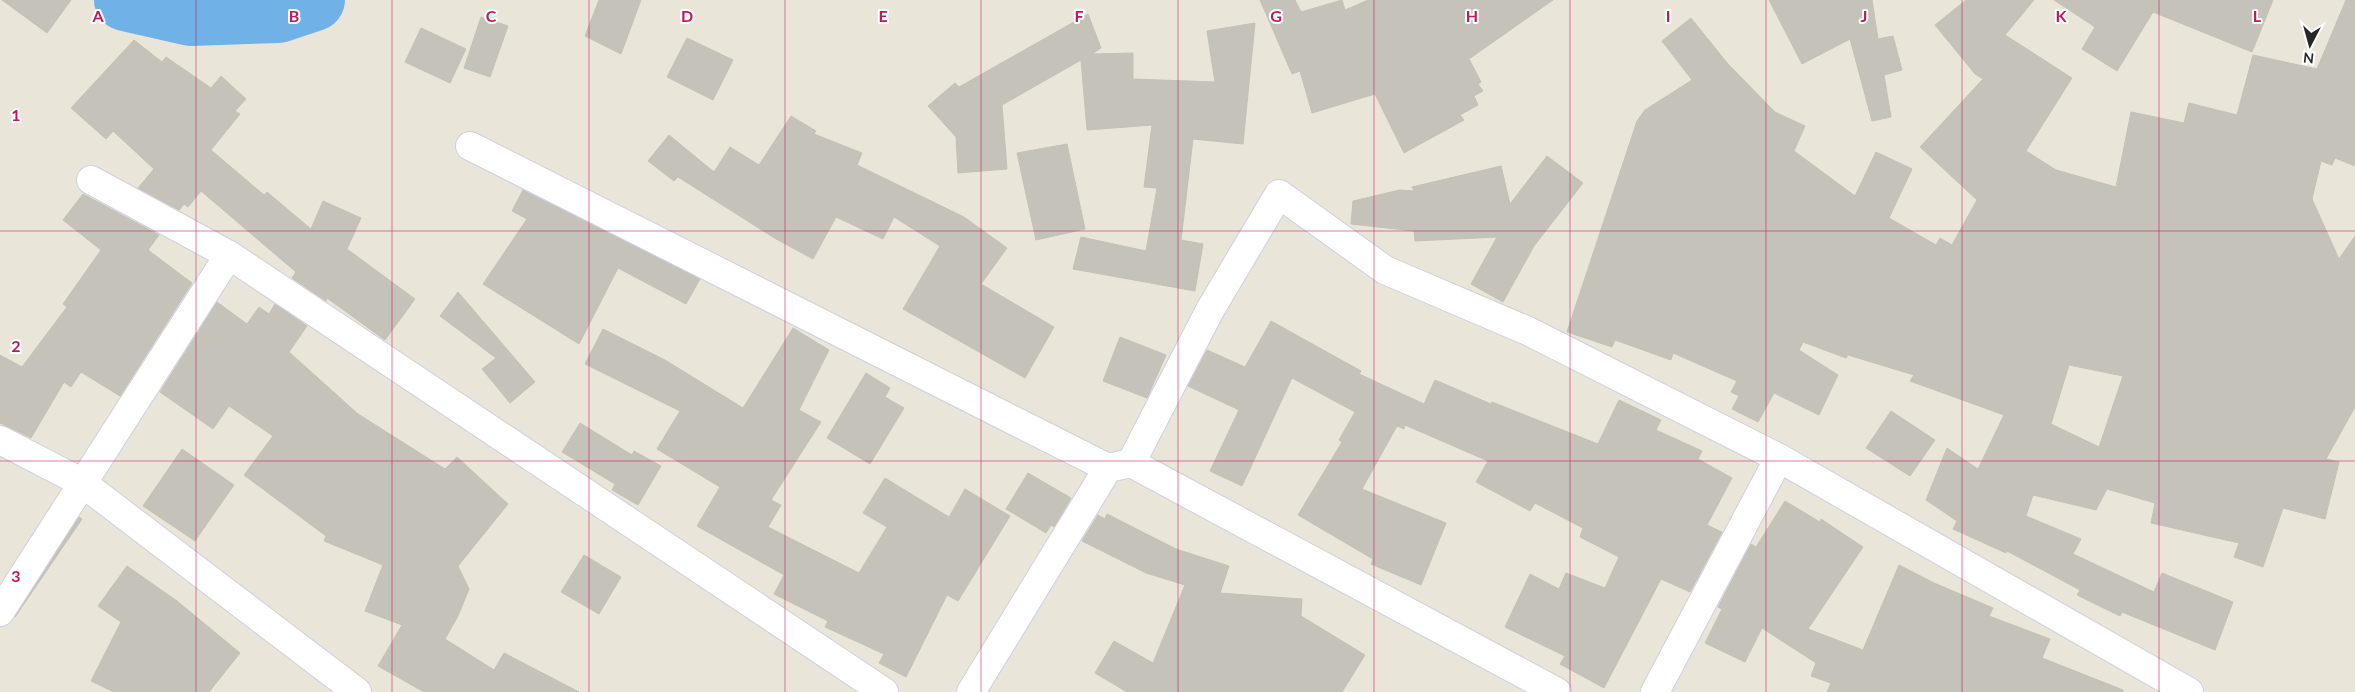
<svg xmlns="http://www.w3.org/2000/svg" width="2355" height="692" font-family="Lato,sans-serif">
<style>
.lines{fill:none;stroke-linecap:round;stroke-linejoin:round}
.river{stroke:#70b1e8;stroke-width:62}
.building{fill:#c5c2b9;stroke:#c4c2b4;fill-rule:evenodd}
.street-casing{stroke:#cfcfe0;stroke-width:30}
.street{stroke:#fff;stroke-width:28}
.grid{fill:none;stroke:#c2185b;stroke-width:1;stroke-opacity:0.55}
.grid-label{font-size:16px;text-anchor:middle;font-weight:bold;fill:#c2185b;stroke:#fff;stroke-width:4;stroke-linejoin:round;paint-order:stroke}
</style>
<rect width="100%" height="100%" fill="#e9e6d9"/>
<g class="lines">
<!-- river -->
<polyline class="river" points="125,0 191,15 278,12 314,0"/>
</g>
<!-- building -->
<g class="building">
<polygon points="2,0 71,0 47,33"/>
<polygon points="599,0 641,0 621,54 585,36"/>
<polygon points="1260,0 1295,0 1301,12 1342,0 1345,10 1368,0 1553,0 1469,59 1481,82 1478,84 1483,91 1474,96 1478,105 1460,115 1464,120 1404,153 1375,94 1312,113 1300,71 1292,74"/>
<polygon points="1769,0 1872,0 1878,39 1893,36 1902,70 1884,75 1891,117 1872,121 1850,39 1802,64"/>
<path d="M1966,0H2034L2005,35L2072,78L2026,151L2056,170L2116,187L2131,112L2184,123L2189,103L2237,115L2253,55L2317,69L2346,0H2355V166L2335,158L2332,165L2321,161L2312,199L2339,259L2355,236V407L2326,459L2339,462L2325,519L2283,508L2263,567L2234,557L2239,543L2151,523L2155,503L2107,489L2096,510L2033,495L2026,516L2081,539L2073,554L2154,592L2162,573L2233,602L2215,650L2122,612L2120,616L2077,595L2080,590L2007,551L2006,553L1953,529L1957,521L1926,500L1947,448L1978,469L2004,415L1910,381L1914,375L1848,355L1846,358L1803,342L1799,350L1838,375L1819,415L1774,393L1758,422L1732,409L1739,396L1731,392L1737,381L1673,353L1671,360L1615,340L1612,347L1567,332L1637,121L1645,110L1692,80L1662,41L1691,18L1728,64L1775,112L1805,126L1794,151L1855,196L1876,152L1912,169L1889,218L1936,245L1940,238L1952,245L1977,200L1920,147L1983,79L1975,74L1935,25ZM2069,365L2123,376L2099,447L2051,424Z"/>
<polygon points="2054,0 2273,0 2252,52 2153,12 2117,71 2082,49 2095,27"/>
<polygon points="1088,14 1101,48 1092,54 1133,53 1133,79 1215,82 1207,31 1255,23 1243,144 1193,139 1181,240 1203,244 1195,291 1073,269 1081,237 1146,251 1157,188 1144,187 1152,125 1087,130 1081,60 1002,105 1007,169 958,173 956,137 928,106 955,83 959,87"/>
<polygon points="481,17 508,26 490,77 464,68"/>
<polygon points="421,28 466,49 450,83 405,62"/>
<polygon points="687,38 733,60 713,100 667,77"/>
<polygon points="134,40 162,62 166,57 211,88 221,76 246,99 235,111 240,114 211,150 264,195 267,192 311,229 323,201 361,218 347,249 415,299 385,340 327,298 326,301 292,278 296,272 201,191 188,207 184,204 179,210 138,188 154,169 113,131 106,139 71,108"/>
<polygon points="791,116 816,131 814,134 862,153 857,165 964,217 1007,248 981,284 1054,327 1025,378 903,309 940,246 894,217 883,239 836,217 813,259 776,239 678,177 674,181 648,161 669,135 714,172 730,147 759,165"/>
<polygon points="1067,144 1085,229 1036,240 1017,153"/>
<polygon points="1547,156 1583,183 1534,246 1503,302 1471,284 1497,237 1415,241 1414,231 1351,224 1353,201 1400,190 1414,191 1412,187 1501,166 1510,204"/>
<polygon points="523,190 700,279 686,304 618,268 579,344 483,284 527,219 512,211"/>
<polygon points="83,194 159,235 148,250 192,283 120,396 81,372 71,387 64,382 31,438 0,423 0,355 22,367 67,307 63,304 101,250 63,220"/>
<polygon points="458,292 535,382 510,403 482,369 496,358 440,316"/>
<polygon points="217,302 247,324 259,307 269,314 275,304 307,326 289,352 358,414 445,469 457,457 508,504 458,566 469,589 458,616 445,639 494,670 504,653 579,692 424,692 378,666 402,625 365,611 383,565 324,541 326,536 244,475 273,436 229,406 213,429 160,392"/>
<polygon points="1271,321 1361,371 1359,374 1424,404 1435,380 1491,404 1492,402 1598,444 1619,400 1661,420 1656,430 1702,451 1698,459 1732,478 1707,525 1722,532 1690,592 1661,579 1604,688 1560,664 1565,656 1505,627 1530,574 1559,589 1566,573 1605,588 1619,557 1580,537 1583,528 1535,503 1530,511 1476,482 1488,461 1405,425 1404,429 1397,426 1362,489 1446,523 1421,585 1371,564 1373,559 1298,515 1342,442 1339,440 1355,412 1292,378 1242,486 1210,471 1239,410 1188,386 1207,350 1245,367"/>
<polygon points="793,328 829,350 799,410 821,422 771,500 781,505 768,527 859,573 887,527 863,513 885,478 949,517 965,489 1010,516 958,601 947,595 906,677 879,663 884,654 825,627 828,621 774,594 784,575 697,526 720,487 657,449 680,411 585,364 603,329 665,360 743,408"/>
<polygon points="1120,337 1166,355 1147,398 1103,381"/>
<polygon points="866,373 890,388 885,397 904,408 870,464 827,438"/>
<polygon points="1891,411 1935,440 1910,476 1866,448"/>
<polygon points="580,423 632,455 634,451 661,466 638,505 612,490 615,484 562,452"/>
<polygon points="182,449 234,485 195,541 143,506"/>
<polygon points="1028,473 1071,498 1054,527 1051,525 1046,533 1006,509"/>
<polygon points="1785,501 1820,522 1821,519 1863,547 1808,629 1863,650 1899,565 1934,583 1993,608 1989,616 2050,639 2042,658 2123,690 2123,692 1827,692 1831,683 1811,676 1816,663 1762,628 1745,662 1705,643 1722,609 1718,607 1751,544 1756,547"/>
<polygon points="1107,514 1176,549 1229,566 1220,593 1302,599 1301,616 1365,655 1342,692 1127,692 1095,673 1114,641 1153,663 1185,585 1146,573 1082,541 1098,515 1105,519"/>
<polygon points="79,517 82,519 15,617"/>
<polygon points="584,555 621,577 599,614 561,592"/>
<polygon points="127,566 177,601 240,653 209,692 114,692 91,681 121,622 98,606"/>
</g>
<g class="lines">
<!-- street casing -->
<g class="street-casing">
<g id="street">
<polyline points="470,146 1108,468 1131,463 1557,692"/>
<polyline points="91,180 229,255 884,692"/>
<polyline points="0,440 81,482 357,692"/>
<polyline points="1131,463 1210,310 1279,194 1385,270 1528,331 1779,458 2189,692"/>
<polyline points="0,612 229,255"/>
<polyline points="971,692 1108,468"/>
<polyline points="1655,692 1779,458"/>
</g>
</g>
<!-- street -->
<use href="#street" class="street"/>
</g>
<!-- grid -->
<path class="grid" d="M196,0V692M392,0V692M589,0V692M785,0V692M981,0V692M1178,0V692M1374,0V692M1570,0V692M1766,0V692M1962,0V692M2159,0V692M0,231H2355M0,461H2355"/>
<g class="grid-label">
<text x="98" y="22">A</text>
<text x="294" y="22">B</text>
<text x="491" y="22">C</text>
<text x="687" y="22">D</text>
<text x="883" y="22">E</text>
<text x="1079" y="22">F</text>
<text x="1276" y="22">G</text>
<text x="1472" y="22">H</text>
<text x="1668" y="22">I</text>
<text x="1864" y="22">J</text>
<text x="2061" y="22">K</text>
<text x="2257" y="22">L</text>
<text x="16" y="121">1</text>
<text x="16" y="352">2</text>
<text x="16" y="582">3</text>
</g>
<!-- north arrow -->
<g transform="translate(2310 45) rotate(186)" stroke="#ffffff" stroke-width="4" paint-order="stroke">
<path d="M0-4L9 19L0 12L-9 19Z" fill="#272727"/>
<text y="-8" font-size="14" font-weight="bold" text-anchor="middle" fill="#272727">N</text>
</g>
</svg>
